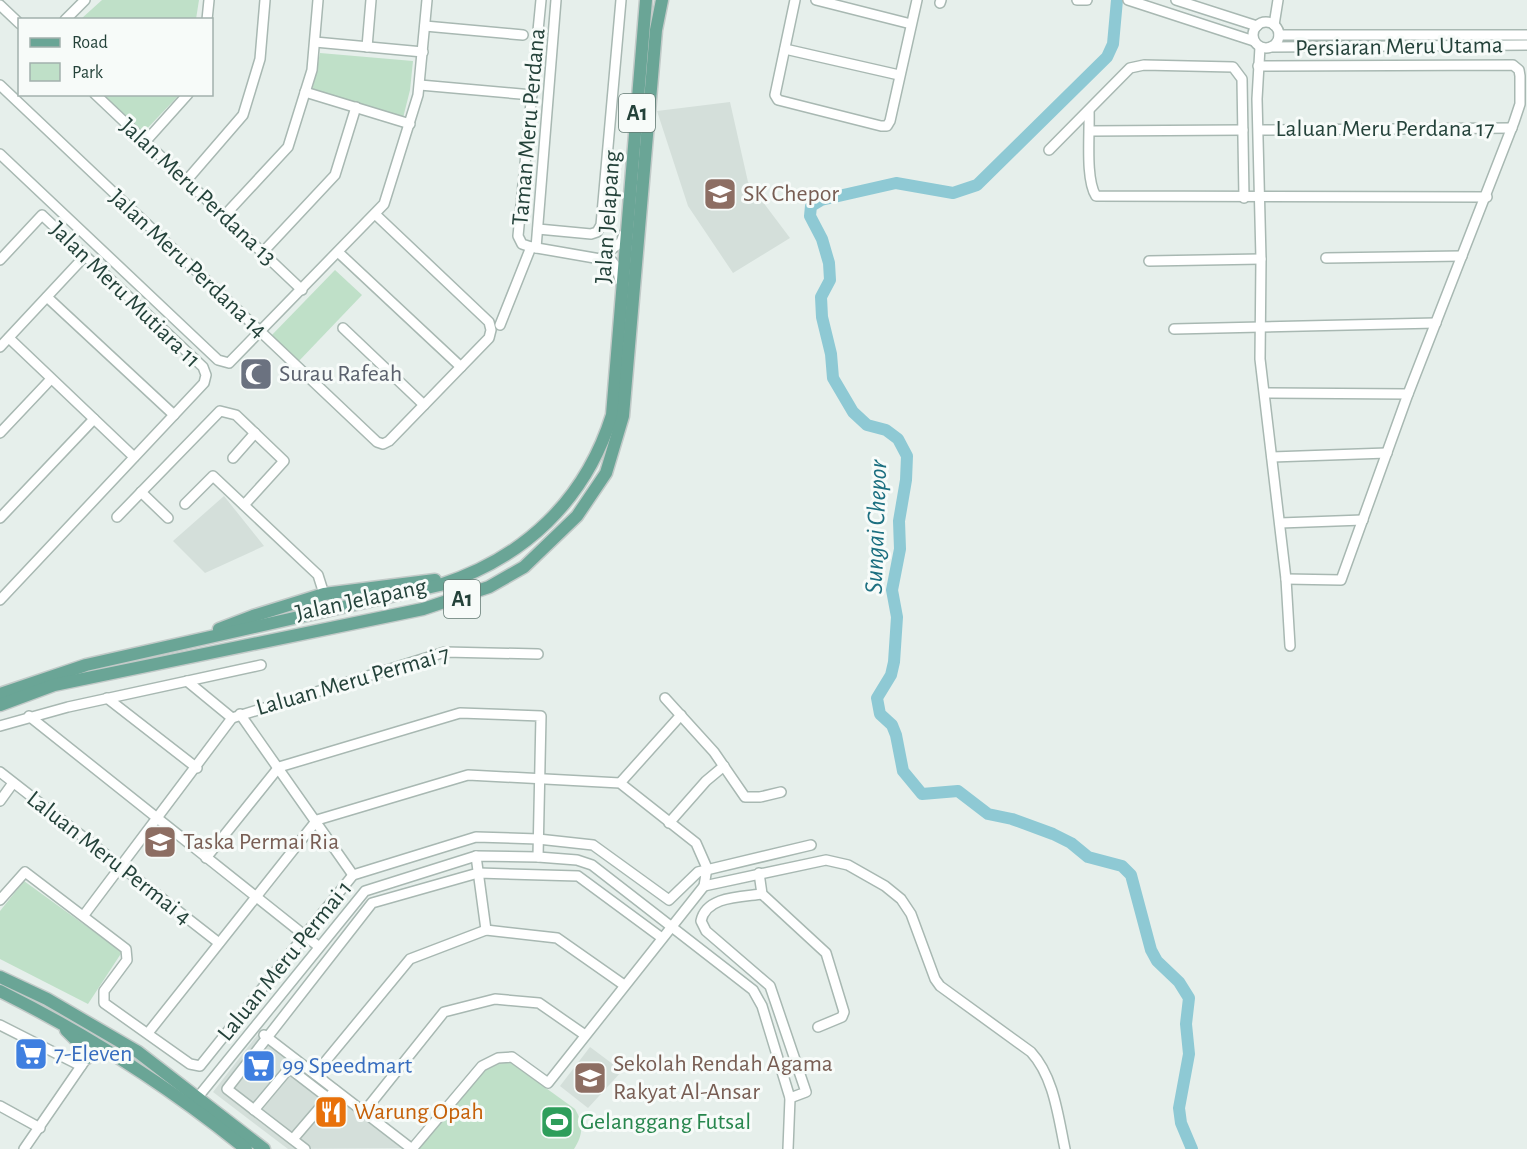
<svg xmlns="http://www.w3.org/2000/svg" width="1527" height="1149" font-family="'Alegreya Sans',sans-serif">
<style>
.built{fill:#d4dfda}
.green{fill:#bfe0c8}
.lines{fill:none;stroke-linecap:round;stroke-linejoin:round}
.river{stroke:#8ec9d4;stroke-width:12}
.minor-casing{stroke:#a8b8b2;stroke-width:12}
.major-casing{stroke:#c2cac8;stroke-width:15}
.minor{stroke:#fff;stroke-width:9}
.major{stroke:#6aa596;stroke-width:12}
.labels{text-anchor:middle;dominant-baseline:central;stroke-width:6;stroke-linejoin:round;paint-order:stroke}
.shield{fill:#f7fbf9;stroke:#637a73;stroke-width:1.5}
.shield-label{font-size:22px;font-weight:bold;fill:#24423a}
.street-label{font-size:24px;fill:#24423a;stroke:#f7fbf9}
.education-label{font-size:24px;fill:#785e54;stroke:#f7fbf9;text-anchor:start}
.worship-label{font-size:24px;fill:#5b616d;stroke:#f7fbf9;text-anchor:start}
.shop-label{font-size:24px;fill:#366cbe;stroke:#f7fbf9;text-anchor:start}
.food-label{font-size:24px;fill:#c56008;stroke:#f7fbf9;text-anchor:start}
.leisure-label{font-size:24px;fill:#27864d;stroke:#f7fbf9;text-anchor:start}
.water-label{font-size:26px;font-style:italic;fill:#1c6f80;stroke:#f7fbf9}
</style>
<rect width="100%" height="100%" fill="#e6efeb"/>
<!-- built -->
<g class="built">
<polygon points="730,102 748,182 790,238 733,273 688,206 657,111"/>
<polygon points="224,496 264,546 205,573 173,541"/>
<polygon points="259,1033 412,1148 288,1149 213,1092"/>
<polygon points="590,1047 622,1071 588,1108 560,1086"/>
</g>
<!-- green -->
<g class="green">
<polygon points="102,0 199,0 196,19 81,19"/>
<polygon points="320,53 413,61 410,90 402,122 312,91"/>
<polygon points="99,95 179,95 141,135"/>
<polygon points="335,270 362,295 297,363 270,337"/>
<polygon points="24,881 122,952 88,1004 0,959 0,911"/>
<path d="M507,1060L575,1109C584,1124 583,1135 574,1149H419L481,1070L489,1064Z"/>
</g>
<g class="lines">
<!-- river -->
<polyline class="river" points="1117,0 1113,44 1107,57 977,185 953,193 896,183 821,200 811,206 810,216 822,239 829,263 830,280 821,297 822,317 831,354 833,378 853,412 867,425 886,430 898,439 907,456 906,480 899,521 900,549 892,590 897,617 894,662 891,675 877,698 880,714 892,725 896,735 903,771 922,794 958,791 988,814 1012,819 1053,834 1071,843 1088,857 1122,866 1131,875 1151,950 1157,961 1179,982 1189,998 1186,1024 1189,1054 1179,1108 1181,1123 1192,1149"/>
<!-- minor casing -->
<g class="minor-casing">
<g id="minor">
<polyline points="541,0 518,236 522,244 531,247 612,261 617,268 620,281"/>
<polyline points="795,0 775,95 778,100 881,126 887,126 890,121 917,0"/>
<polyline points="816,0 911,24"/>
<polyline points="1077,0 1087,0"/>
<polyline points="1128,0 1254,41"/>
<polyline points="1176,0 1257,26"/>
<polyline points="940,3 941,0"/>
<polyline points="0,5 20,24"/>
<polyline points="65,20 85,0"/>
<polyline points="207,20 209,0"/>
<circle cx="1266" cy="35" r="13"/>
<polyline points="1274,25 1278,0"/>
<polyline points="425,26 523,35"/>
<polyline points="1279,35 1527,35"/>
<polyline points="315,42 423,52"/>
<polyline points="367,47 371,0"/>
<polyline points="1260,47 1257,99 1261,259 1260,359 1286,579 1290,646"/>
<polyline points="1271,47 1527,45"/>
<polyline points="785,49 899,75"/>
<polyline points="1258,66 1513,65 1519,70 1520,76 1520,104 1514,122 1408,394 1341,580 1286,579"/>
<polyline points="0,85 377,442 383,444 389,441 489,338 491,330 489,322 375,214"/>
<polyline points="420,85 532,95"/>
<polyline points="305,92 410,124"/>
<polyline points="95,94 302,290"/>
<path d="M1089,111C1090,133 1085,179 1096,196L1487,197"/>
<polyline points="1259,130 1512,128"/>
<polyline points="1090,131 1243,130"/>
<polyline points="145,142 188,94"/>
<polyline points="1049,150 1130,68 1144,65 1233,67 1242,79 1244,198"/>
<polyline points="0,154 218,360 229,363 384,204 418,95 427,0"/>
<polyline points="186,181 243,115 260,59 265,0"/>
<polyline points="224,216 288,147 312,70 318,0"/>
<polyline points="538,229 591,234 597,232 601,225 621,0"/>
<polyline points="536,248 556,0"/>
<polyline points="338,252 461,367"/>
<polyline points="262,253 335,175 356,107"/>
<polyline points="602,257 621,242 624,234"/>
<polyline points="1326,258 1462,256"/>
<polyline points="0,260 42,215 203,367 206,375 204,383 0,600"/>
<polyline points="1149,261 1261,259"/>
<polyline points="47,297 174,415"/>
<polyline points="500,325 531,247"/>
<polyline points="343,328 424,405"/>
<polyline points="1174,329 1436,323"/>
<polyline points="9,338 134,457"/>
<polyline points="0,347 85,256"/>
<polyline points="1265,393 1408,394"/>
<polyline points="0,433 51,379"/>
<polyline points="1272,457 1387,453"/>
<polyline points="233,458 255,433"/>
<polyline points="141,492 168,518"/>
<polyline points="185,504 213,476 318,575 324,594"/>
<polyline points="117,517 220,411 236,415 284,461 244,505"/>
<polyline points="0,518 94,419"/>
<polyline points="1280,523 1363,520"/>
<polyline points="187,681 232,718 445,652 538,654"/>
<polyline points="107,698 197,768"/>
<polyline points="665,698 714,752 745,797 760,797 781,792"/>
<polyline points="240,714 353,875"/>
<polyline points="29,716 318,946"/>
<polyline points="0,726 68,707 261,665"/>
<polyline points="0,772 219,943"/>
<polyline points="620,783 681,715"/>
<polyline points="0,801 13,783"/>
<polyline points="669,823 706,781 724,766"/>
<polyline points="476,856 486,930"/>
<polyline points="206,858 279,767 460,713 541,716 538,857"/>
<polyline points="759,873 762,894 826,953 844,1012 842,1017 818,1027"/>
<path d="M704,886L826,860L848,865L885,886L901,899L911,914L935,979L940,986L1031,1052C1054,1077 1058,1116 1065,1149"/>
<path d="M762,894C741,897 706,896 701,921L706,931L770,986L806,1092L790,1098"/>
<polyline points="0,900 25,872 126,949 127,960 104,991 104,1003 190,1064 200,1066 353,875 476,837 538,839 593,845 669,900 698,872 811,845"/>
<polyline points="84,915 232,718"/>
<polyline points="0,1025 81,1066"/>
<polyline points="148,1033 317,820 468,775 620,783 696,843 707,868 704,886 548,1083 512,1057 498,1058 482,1066 412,1149"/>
<polyline points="264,1035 412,1149"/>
<polyline points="289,1068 328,1098"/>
<polyline points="315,1074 410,959 486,930 557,938 624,985"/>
<polyline points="198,1097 365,891 476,856 538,857 577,860 592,865 753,990 762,1006 790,1098 788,1149"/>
<polyline points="0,1106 40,1128"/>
<polyline points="254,1110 296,1060"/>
<polyline points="364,1112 444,1012 495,999 539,1003 585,1035"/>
<polyline points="293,1139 335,1090"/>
<polyline points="24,1149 97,1043"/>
<polyline points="305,1149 227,1089 372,903 478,873 578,876 662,938"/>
</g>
</g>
<!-- major casing -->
<g class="major-casing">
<g id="major">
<polyline points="219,629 253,616 324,594 435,580"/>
<path d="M0,694L86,665L440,585C524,558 585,501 612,415L646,0"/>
<polyline points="0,705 54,685 423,609 489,587 524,567 577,516 606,473 623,416 656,30 662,0"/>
<polyline points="0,977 47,999 138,1052 264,1149"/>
<path d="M0,991C88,1035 170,1087 246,1149"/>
<polyline points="66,1030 78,1042 87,1058"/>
</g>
</g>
<!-- minor -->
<use href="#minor" class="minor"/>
<!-- major -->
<use href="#major" class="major"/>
</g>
<!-- icons -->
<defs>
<g id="school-square" transform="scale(1.725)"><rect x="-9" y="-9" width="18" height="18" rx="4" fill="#8d6e63" stroke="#f7fbf9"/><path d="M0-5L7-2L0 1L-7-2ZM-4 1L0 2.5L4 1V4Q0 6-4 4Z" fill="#fff"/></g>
<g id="mosque-square" transform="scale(1.725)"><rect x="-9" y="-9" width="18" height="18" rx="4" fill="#6b7280" stroke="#f7fbf9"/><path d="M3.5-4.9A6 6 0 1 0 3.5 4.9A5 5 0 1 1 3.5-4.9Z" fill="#fff"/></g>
<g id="supermarket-square" transform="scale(1.725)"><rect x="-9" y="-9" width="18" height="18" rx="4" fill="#3f7fe0" stroke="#f7fbf9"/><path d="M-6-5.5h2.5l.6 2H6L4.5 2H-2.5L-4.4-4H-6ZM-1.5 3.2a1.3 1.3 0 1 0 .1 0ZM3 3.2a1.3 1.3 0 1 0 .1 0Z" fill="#fff"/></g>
<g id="restaurant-square" transform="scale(1.725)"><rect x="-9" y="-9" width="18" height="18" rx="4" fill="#e8710a" stroke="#f7fbf9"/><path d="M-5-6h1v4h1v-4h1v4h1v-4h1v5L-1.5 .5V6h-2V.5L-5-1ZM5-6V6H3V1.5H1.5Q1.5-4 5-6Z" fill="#fff"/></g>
<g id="stadium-square" transform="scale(1.725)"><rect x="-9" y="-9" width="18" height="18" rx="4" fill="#2e9e5b" stroke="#f7fbf9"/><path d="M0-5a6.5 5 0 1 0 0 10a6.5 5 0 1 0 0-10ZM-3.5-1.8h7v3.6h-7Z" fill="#fff"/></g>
</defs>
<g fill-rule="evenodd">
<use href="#school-square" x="720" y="194"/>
<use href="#mosque-square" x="256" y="374"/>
<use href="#school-square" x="160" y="842"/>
<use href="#supermarket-square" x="31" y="1054"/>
<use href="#supermarket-square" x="259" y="1066"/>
<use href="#school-square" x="590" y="1078"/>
<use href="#restaurant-square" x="331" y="1112"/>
<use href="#stadium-square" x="557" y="1122"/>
</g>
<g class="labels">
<!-- shield labels -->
<g class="shield">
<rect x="619" y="94" width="36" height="38" rx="4.5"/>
<rect x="444" y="580" width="36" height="38" rx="4.5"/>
</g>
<g class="shield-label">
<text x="637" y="113">A1</text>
<text x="462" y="599">A1</text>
</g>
<!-- street labels -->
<g class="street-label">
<text transform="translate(1399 47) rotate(-1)">Persiaran Meru Utama</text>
<text transform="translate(529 127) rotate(-85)">Taman Meru Perdana</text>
<text x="1385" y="129">Laluan Meru Perdana 17</text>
<text transform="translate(198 192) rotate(43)">Jalan Meru Perdana 13</text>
<text transform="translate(608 217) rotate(-86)">Jalan Jelapang</text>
<text transform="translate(188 264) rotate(43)">Jalan Meru Perdana 14</text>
<text transform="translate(125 295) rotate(44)">Jalan Meru Mutiara 11</text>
<text transform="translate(361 600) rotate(-12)">Jalan Jelapang</text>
<text transform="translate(353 681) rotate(-16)">Laluan Meru Permai 7</text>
<text transform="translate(109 858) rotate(38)">Laluan Meru Permai 4</text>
<text transform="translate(285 961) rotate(-51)">Laluan Meru Permai 1</text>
</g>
<!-- education labels -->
<g class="education-label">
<text x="743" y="194">SK Chepor</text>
<text x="183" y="842">Taska Permai Ria</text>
<text x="613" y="1064">Sekolah Rendah Agama<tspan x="613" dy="28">Rakyat Al-Ansar</tspan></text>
</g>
<!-- worship labels -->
<g class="worship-label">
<text x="279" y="374">Surau Rafeah</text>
</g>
<!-- shop labels -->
<g class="shop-label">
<text x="54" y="1054">7-Eleven</text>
<text x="282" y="1066">99 Speedmart</text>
</g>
<!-- food labels -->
<g class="food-label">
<text x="354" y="1112">Warung Opah</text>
</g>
<!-- leisure labels -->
<g class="leisure-label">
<text x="580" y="1122">Gelanggang Futsal</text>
</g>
<!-- water labels -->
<g class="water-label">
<text transform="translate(876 527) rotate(-88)">Sungai Chepor</text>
</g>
</g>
<!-- legend -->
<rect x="18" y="18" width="195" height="78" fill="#f7fbf9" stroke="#a3b1ad" stroke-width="1.5"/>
<rect x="30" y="38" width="30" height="9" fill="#6aa596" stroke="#a3b1ad" stroke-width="1.5"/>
<text x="72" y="48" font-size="18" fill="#24423a">Road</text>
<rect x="30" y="63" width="30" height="18" fill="#bfe0c8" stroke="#a3b1ad" stroke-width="1.5"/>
<text x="72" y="78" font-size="18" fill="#24423a">Park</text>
</svg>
